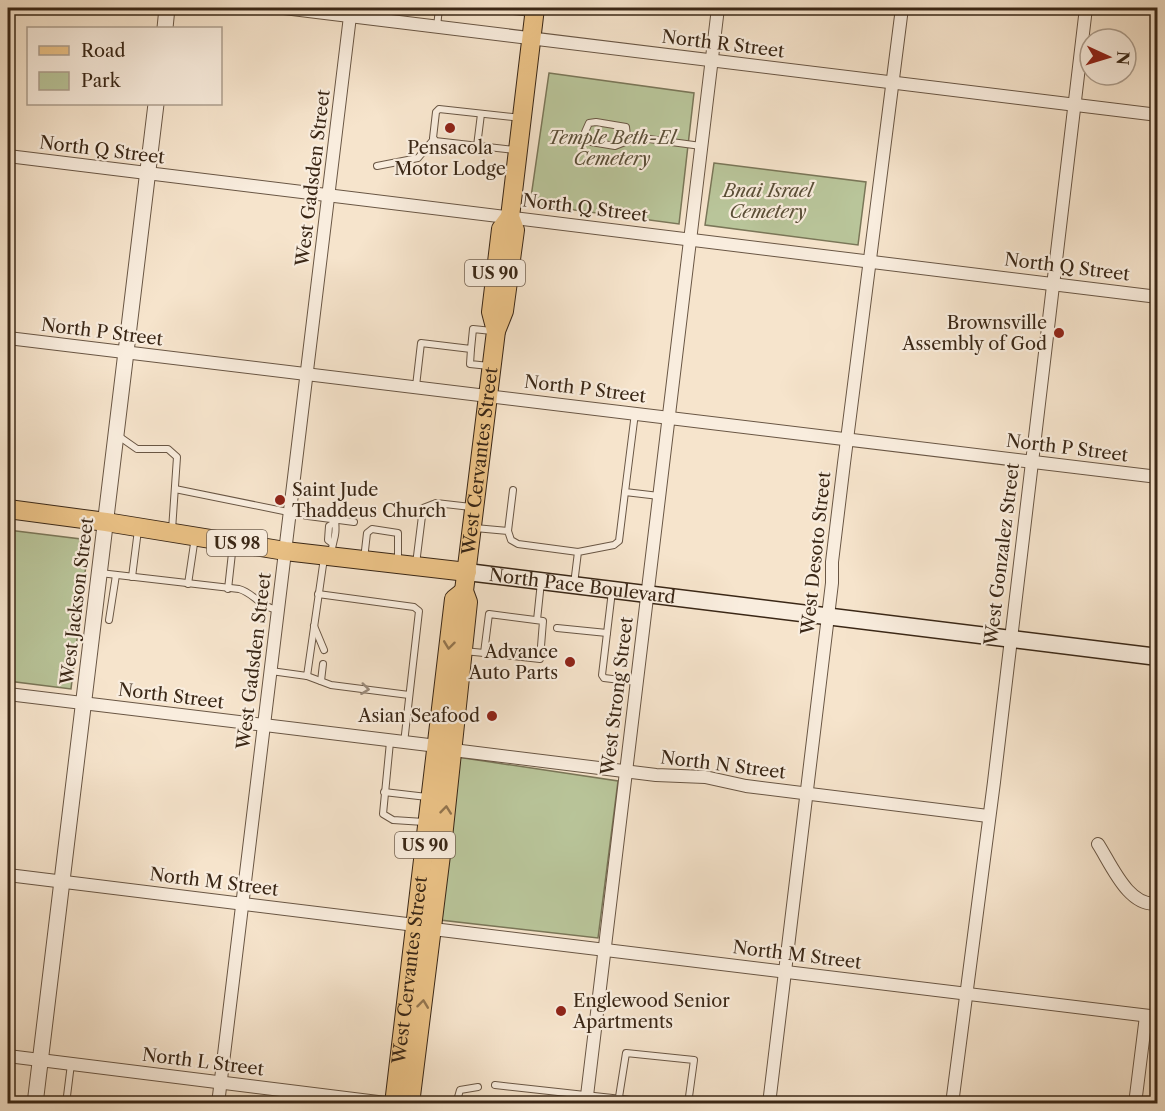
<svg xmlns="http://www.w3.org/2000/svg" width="1165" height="1111" font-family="'Libre Caslon Text',serif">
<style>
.green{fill:#b9c59a;stroke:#7a7658;stroke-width:1.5}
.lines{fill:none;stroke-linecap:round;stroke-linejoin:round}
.service-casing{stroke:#695644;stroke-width:8}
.minor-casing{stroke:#695644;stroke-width:14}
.tertiary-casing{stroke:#695644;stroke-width:17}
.secondary-casing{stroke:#3a2716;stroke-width:19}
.primary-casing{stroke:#3a2716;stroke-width:20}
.service{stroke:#f9edde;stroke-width:6}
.minor{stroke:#f9edde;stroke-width:12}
.tertiary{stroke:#f9edde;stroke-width:15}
.secondary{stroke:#f9edde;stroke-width:16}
.primary{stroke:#ebc286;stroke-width:18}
.oneway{stroke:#92744e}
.oneway2{stroke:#9a8a7a}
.poi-dot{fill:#8f2418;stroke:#f9edde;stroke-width:2}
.labels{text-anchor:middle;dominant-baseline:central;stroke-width:4.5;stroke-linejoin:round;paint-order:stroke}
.shield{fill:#f9edde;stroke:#736252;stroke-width:1.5}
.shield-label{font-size:16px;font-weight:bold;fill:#3a2716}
.street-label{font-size:18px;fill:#3a2716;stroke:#f9edde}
.park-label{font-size:18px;font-style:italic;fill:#5a4e37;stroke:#f9edde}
.poi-label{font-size:18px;fill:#3a2716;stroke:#f9edde;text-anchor:end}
</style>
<rect width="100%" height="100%" fill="#f6e4cc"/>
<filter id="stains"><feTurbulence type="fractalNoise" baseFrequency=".00333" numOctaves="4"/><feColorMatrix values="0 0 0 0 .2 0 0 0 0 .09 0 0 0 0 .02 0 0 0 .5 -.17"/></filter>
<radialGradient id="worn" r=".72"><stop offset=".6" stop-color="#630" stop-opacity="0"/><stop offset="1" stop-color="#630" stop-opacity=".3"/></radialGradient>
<!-- green -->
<g class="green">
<polygon points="549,73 694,93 679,224 530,204"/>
<polygon points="714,163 866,182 858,245 705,225"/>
<polygon points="8,530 89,540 71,689 8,681"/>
<polygon points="457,757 618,781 598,938 440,920"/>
</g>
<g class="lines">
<!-- service casing -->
<g class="service-casing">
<g id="service">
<polyline points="484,8 533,13"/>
<polyline points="437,27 439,8"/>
<polyline points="627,136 626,127 596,122 589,123 585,132 591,142 615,146 625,142 627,136 701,146"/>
<polyline points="477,146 481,114"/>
<polyline points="515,150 435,141 433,138 436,112 439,109 521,118"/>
<polyline points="377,166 418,158 434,139"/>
<polyline points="471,349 470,364 489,366"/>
<polyline points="416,386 421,343 471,349 473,329 492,331"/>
<polyline points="635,413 625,492 659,496"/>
<polyline points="117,435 137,449 168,449 177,457 172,530"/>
<polyline points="175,489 308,516 354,522"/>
<polyline points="475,528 508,531 511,540 518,544 578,552"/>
<polyline points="508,531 513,490"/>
<polyline points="332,543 328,540 329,526 334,523"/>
<path d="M331,555C333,537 337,539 335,519"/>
<polyline points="364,559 367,533 372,529 398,533 398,561"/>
<polyline points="416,564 423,508 436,503 471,507"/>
<path d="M100,573L239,589C254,593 258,606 278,610"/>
<polyline points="132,577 138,530"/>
<polyline points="188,584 195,537"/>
<polyline points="574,584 578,552 614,545 619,541 625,492"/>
<polyline points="228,589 233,544"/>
<polyline points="612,591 602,675 604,678 637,682"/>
<polyline points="318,594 414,607 419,611 404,743"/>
<polygon points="489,614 543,621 540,659 484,653"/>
<polyline points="109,620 116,575"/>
<polyline points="537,620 541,582"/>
<polyline points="314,626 324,650"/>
<polyline points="557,628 607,633"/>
<polyline points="464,651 484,653"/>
<polyline points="271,671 307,676 324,558"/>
<polyline points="307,676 331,685 409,695"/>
<polyline points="321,681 323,664"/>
<polyline points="390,742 383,814 393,820 424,822"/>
<polyline points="384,792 427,797"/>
<polyline points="495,1085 667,1104"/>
<polyline points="619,1097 626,1053 694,1060 688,1104"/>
<polyline points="66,1104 71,1064"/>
<polyline points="456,1104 460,1090 478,1087"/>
</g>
</g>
<!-- minor casing -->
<g class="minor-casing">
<g id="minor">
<polyline points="284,8 1158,115"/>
<polyline points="8,156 1158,297"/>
<polyline points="8,338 1158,477"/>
<polyline points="8,694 437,746"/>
<polyline points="453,750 656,775 705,777 746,786 988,816"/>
<path d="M1098,844C1111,864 1129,909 1158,903"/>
<polyline points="8,875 415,925"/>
<polyline points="433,929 1158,1017"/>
<polyline points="8,1056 394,1104"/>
<polyline points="218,1104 351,8"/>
<polyline points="586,1104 718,8"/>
<polyline points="769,1104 832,583 832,562 844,463 902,8"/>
<polyline points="952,1104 994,782 1086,8"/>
<polyline points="1135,1104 1146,1016"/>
</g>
</g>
<!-- tertiary casing -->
<g class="tertiary-casing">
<g id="tertiary">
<polyline points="165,28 167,8"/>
<polyline points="35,1104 156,104"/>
</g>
</g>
<!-- secondary casing -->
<g class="secondary-casing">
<g id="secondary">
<path id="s1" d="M467,572L1158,657"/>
</g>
</g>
<!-- primary casing -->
<g class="primary-casing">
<g id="primary">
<polyline points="496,331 491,312 501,229 510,217"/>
<polyline points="8,509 106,522 285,551 467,572"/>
<path id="s2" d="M394,1104L454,599L464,591"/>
<path id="s3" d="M410,1104L442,847L468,602L464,591L496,331L504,311L515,230L510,217L535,8"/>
</g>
</g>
<!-- service -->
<use href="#service" class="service"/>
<!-- minor -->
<use href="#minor" class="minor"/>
<!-- tertiary -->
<use href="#tertiary" class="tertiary"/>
<!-- secondary -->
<use href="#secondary" class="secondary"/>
<!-- primary -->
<use href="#primary" class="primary"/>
</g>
<!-- one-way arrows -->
<defs><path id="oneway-chevron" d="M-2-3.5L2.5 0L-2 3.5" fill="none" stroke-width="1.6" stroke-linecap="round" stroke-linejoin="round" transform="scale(1.5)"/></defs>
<g class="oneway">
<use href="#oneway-chevron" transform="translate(449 645) rotate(97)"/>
<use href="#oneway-chevron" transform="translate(446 810) rotate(-84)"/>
<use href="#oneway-chevron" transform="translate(423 1004) rotate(-83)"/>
</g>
<use class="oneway2" href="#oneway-chevron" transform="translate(365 689) rotate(7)"/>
<!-- markers -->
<g class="poi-dot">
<circle cx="450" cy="128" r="6"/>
<circle cx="1059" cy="333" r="6"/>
<circle cx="280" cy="500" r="6"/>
<circle cx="570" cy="662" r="6"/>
<circle cx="492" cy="716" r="6"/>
<circle cx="561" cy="1011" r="6"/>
</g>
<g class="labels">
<!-- shield labels -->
<g class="shield">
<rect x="465" y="260" width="60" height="26" rx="4.5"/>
<rect x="207" y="530" width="60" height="26" rx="4.5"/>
<rect x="395" y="832" width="60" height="26" rx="4.5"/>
</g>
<g class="shield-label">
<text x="495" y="273">US 90</text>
<text x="237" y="543">US 98</text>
<text x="425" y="845">US 90</text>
</g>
<!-- street labels -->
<g class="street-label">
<text transform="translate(723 44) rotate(7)">North R Street</text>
<text transform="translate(102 150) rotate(7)">North Q Street</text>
<text transform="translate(313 178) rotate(-83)">West Gadsden Street</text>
<text transform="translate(585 208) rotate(7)">North Q Street</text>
<text transform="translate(1067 267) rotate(7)">North Q Street</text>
<text transform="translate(102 332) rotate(7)">North P Street</text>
<text transform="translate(585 389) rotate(7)">North P Street</text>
<text transform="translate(1067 448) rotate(7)">North P Street</text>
<text stroke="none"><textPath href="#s3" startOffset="648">West Cervantes Street</textPath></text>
<text transform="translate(816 553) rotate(-84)">West Desoto Street</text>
<text transform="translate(1002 554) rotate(-83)">West Gonzalez Street</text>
<text stroke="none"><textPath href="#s1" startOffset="116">North Pace Boulevard</textPath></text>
<text transform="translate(77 601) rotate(-83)">West Jackson Street</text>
<text transform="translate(254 661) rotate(-83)">West Gadsden Street</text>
<text transform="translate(171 696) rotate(7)">North Street</text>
<text transform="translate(617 696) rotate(-83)">West Strong Street</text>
<text transform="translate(723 765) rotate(7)">North N Street</text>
<text transform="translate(214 882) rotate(7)">North M Street</text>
<text transform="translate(797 955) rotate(7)">North M Street</text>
<text stroke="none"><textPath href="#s2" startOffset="135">West Cervantes Street</textPath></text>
<text transform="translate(203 1062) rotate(7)">North L Street</text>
</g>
<!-- park labels -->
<g class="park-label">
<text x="612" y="138">Temple Beth-El<tspan x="612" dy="21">Cemetery</tspan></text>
<text x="768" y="191">Bnai Israel<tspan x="768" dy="21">Cemetery</tspan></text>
</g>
<!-- poi labels -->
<g class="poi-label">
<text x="450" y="148" text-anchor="middle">Pensacola<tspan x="450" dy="21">Motor Lodge</tspan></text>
<text x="1047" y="323">Brownsville<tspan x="1047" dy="21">Assembly of God</tspan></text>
<text x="292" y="490" text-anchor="start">Saint Jude<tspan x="292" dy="21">Thaddeus Church</tspan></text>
<text x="558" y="652">Advance<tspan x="558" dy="21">Auto Parts</tspan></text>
<text x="480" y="716">Asian Seafood</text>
<text x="573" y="1001" text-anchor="start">Englewood Senior<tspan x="573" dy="21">Apartments</tspan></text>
</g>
</g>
<!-- margin -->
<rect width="1165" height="1111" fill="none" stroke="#f6e4cc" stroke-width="30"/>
<rect x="9" y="9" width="1147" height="1093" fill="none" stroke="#3a2716" stroke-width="3"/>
<rect x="15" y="15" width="1135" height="1081" fill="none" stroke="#3a2716" stroke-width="1.5"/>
<!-- legend -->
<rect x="27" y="27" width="195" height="78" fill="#f9edde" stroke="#ad9e8e" stroke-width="1.5"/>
<rect x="39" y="46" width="30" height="9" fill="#ebc286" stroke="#ad9e8e" stroke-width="1.5"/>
<text x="81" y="57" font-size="18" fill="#3a2716">Road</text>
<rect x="39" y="72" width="30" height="18" fill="#b9c59a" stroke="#ad9e8e" stroke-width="1.5"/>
<text x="81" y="87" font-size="18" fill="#3a2716">Park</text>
<!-- north arrow -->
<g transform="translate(1108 57) rotate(94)"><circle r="28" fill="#f9edde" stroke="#ad9e8e" stroke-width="1.5"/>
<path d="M0-4.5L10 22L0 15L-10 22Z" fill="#8f2418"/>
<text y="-9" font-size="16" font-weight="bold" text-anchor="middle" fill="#3a2716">N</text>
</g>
<rect width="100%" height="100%" filter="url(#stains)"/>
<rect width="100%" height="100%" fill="url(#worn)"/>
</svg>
